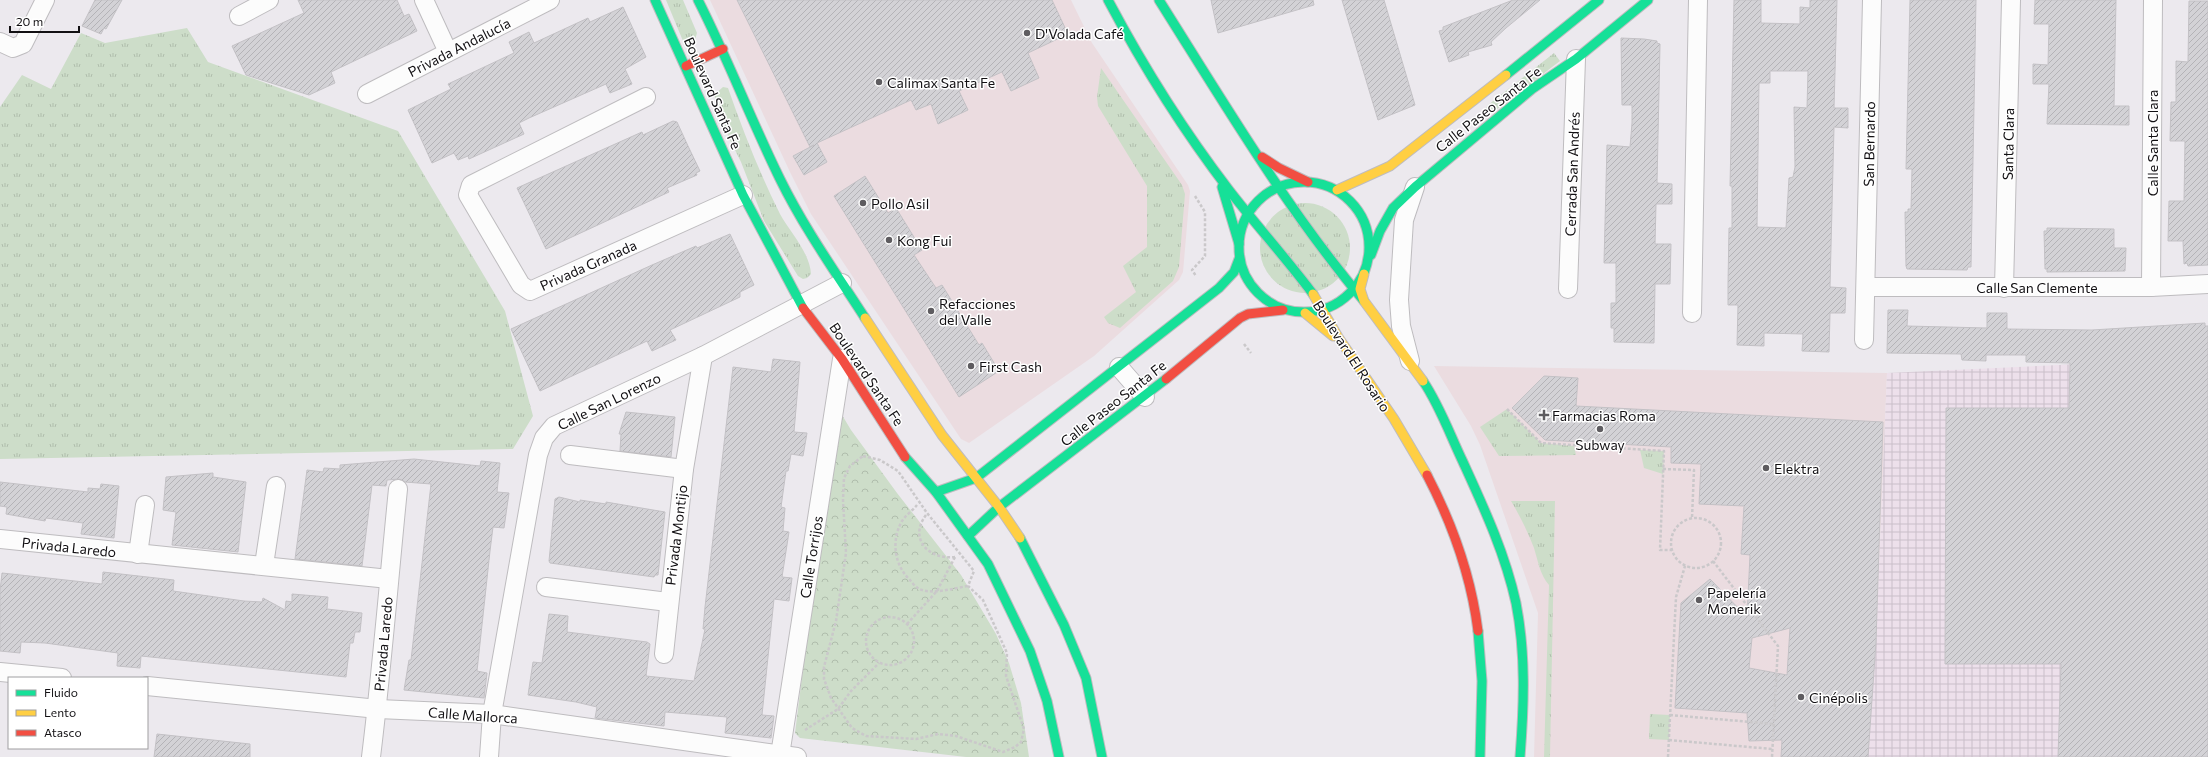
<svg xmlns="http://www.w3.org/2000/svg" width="2208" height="757" font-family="Commissioner,sans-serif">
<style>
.commercial{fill:#ebdce0}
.industrial{fill:url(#industrial-grid)}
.grass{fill:url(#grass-tufts)}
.park{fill:url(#park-crowns)}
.building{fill:url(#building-hatch);stroke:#c3c1c5;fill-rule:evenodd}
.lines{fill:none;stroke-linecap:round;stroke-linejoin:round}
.street-casing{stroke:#bebcbf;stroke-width:20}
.fast-casing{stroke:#bebcbf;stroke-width:11}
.slow-casing{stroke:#bebcbf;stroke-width:11}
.jam-casing{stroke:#bebcbf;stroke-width:11}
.path{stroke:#cac8ca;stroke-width:2.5;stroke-dasharray:3 2;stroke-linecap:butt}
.street{stroke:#fcfcfc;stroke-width:18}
.fast{stroke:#16e098;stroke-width:9}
.slow{stroke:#ffcf43;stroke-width:9}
.jam{stroke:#f24e42;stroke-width:9}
.poi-dot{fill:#5e5c60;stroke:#fff;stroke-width:1.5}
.labels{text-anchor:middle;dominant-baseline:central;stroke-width:3;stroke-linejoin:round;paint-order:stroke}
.poi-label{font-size:14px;fill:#121013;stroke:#fff;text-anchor:start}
.street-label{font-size:14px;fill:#121013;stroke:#fff}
</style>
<defs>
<pattern id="industrial-grid" width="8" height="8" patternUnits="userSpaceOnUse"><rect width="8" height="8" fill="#ede0eb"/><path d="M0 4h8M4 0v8" fill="none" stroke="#cabfc9"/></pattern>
<pattern id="grass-tufts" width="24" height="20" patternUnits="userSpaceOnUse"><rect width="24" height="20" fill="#cdddc9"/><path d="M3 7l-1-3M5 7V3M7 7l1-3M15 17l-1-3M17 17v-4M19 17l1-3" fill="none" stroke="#afbdac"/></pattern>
<pattern id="park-crowns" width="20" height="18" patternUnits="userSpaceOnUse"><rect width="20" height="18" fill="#cdddc9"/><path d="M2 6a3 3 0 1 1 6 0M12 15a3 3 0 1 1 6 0" fill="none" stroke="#afbdac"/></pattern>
<pattern id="building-hatch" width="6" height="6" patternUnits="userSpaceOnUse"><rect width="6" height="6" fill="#d3d2d6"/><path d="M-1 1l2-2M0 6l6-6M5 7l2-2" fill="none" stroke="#b4b3b7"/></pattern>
</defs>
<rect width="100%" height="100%" fill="#ece9ee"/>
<!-- commercial -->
<g class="commercial">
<polygon points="710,0 1071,0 1092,43 1188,185 1190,191 1183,272 1179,280 1094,356 969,443 961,439 811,214 790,172"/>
<polygon points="1434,366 1887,373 1876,642 1868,757 1534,757 1538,613 1480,445 1471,426"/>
</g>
<!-- industrial -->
<polygon class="industrial" points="2208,358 2208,757 1868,757 1876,642 1887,373"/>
<!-- grass -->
<g class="grass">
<polygon points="666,0 683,0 697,33 694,43 689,44 683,41"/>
<polygon points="187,28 208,62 398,131 505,311 533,416 513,449 0,459 0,107 22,75 51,89 81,33 105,43"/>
<polygon points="1554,53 1560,61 1480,122 1478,120 1488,105"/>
<polygon points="1101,68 1182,185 1185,194 1179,267 1173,281 1120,328 1108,323 1104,317 1136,292 1123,266 1147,247 1147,186 1098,106 1097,97"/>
<path d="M723,87L728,88C743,131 760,174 780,214C790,232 810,253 811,274L807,278L803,279L798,276L764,221L741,162L729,138L714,95Z"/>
<circle cx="1305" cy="248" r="45"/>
<polygon points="1507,409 1541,443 1574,446 1576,455 1499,456 1480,427"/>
<polygon points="1640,450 1664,451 1663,474 1644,468"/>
<path d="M1511,501H1555L1550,757H1544L1549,585C1540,575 1538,561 1534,548C1528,532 1520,516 1511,501Z"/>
<polygon points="1650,714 1670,715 1669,740 1649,739"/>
</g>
<!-- park -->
<polygon class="park" points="836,405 851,430 897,493 961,575 996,634 1009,663 1021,703 1029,757 966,757 800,738 795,733"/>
<!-- building -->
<g class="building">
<polygon points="95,0 122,0 106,29 104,28 101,34 82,26"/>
<polygon points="298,0 397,0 404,16 409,14 417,31 331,72 335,83 309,95 246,75 232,46 304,13"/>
<polygon points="737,0 1052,0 1068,34 1028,53 1039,78 1011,91 1002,72 959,91 968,110 938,124 931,104 916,110 911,100 817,143 827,162 804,175 793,156 814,145 810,147"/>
<polygon points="1211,0 1313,0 1314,5 1218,33"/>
<polygon points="1342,0 1384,0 1415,105 1378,120"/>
<polygon points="1513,0 1540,0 1506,28 1491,42 1492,45 1468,52 1469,55 1449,62 1439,31 1443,30 1443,27"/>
<path d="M1734,0H1761V23L1800,24V7L1810,8V0H1837L1834,108H1848V128L1834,127L1830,287L1846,288L1845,313H1830L1829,352L1802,351L1803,334L1764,333V346L1737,345L1738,305H1728V284L1729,228H1732V186H1730ZM1770,71H1808L1807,108L1794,107L1795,167L1793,177L1789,178L1786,228L1757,227L1759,83H1770Z"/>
<polygon points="1910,0 1976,0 1971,267 1968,267 1967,270 1907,269 1906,266 1905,212 1908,212 1908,209 1911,209 1912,169 1906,169"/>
<polygon points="2035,0 2116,0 2114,106 2129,106 2129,125 2047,124 2049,84 2033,84 2033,64 2048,65 2049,24 2034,24"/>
<polygon points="2189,1 2208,1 2208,265 2188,266 2187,263 2184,264 2183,241 2168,241 2169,201 2184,201 2185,141 2170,141 2171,102 2176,102 2176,61 2188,62"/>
<polygon points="623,7 646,57 625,69 632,84 610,93 606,84 529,118 519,123 524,134 469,159 468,156 458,160 454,153 432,163 408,110 451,89 448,84 514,53 509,42 529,32 534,43 588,18 590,22"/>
<polygon points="1621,38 1644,39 1657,41 1657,43 1660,44 1657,183 1672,184 1672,204 1656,204 1655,244 1671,244 1670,284 1655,284 1654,343 1614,342 1614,328 1611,328 1611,303 1616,303 1616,263 1604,263 1607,145 1630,147 1632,123 1632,105 1622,105"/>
<polygon points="673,121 677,122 688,146 700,171 696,173 697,175 667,188 669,192 546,249 517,188 642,132 643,135"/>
<polygon points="865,176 888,213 896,208 922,250 914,255 936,288 942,285 979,345 982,343 999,371 959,397 834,196"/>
<polygon points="2047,228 2114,229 2114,248 2126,248 2125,271 2047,272 2047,269 2045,269 2044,231 2047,231"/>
<polygon points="730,234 754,285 740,292 740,297 670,330 676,340 652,351 647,341 540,391 511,329 652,265 696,246 697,248"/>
<polygon points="1888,310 1908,310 1907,326 1987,328 1987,313 2007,313 2007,329 2092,330 2205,323 2205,326 2208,326 2208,757 2058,757 2061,664 1945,664 1946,408 2069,408 2070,363 2026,362 2026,355 1986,355 1986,361 1962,360 1961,354 1887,353"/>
<polygon points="773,359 800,362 794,432 807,433 803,456 791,454 788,471 786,471 781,507 785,508 783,531 789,532 782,577 792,578 789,601 774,599 762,715 774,716 771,738 725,733 727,717 665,712 664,726 595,718 597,707 576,702 528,695 533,662 542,663 549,614 568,616 567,632 647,642 650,644 646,676 694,681 705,629 703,629 705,607 733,367 771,372"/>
<path d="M1544,376L1578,378L1576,406L1883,422L1876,642L1868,757H1781L1782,740L1749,741L1747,713L1675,708L1681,603L1710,579L1747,617L1750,555L1741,554L1744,506L1699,504L1701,464L1671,463V447L1545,440L1512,408ZM1790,628L1787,675L1749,668L1752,638Z"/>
<polygon points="626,412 675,417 671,457 620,451 621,434 619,434"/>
<polygon points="414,459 480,466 481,461 500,463 497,492 509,493 504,528 493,527 490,551 477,671 487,673 484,698 404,690 409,660 411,660 431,484 405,482 399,479 387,480 386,486 372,485 362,566 295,559 307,470 323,472 324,468 340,469 340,465"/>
<polygon points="213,473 213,477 246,482 238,552 172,545 176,512 163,510 166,477"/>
<polygon points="0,482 88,492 88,488 100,489 101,484 119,486 114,538 81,534 83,523 46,518 45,521 6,514 7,507 0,506"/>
<polygon points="559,497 580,502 580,500 606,504 606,502 665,512 658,575 655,575 654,577 550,563 549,561 555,499"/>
<polygon points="103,572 174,580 173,591 244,601 262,602 263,598 285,610 286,601 292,602 292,594 328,597 327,609 362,613 360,632 355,632 353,643 350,643 346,677 141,656 140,668 117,666 118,653 45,643 21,642 20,653 0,651 0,591 2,573 102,584"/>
<polygon points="157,734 250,744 250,757 154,757"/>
</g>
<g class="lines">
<!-- street casing -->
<g class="street-casing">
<g id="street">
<polyline points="424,0 448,52"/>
<polyline points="239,16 269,0"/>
<polyline points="0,42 13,48 23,44 45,0"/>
<polyline points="367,94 550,0"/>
<polyline points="646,97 471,185 468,195 521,285 530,291 743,195"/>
<polyline points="1866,287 2151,287 2208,284"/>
<polyline points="2151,287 2153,0"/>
<polyline points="2004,288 2011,0"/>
<polyline points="1568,289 1576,59"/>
<polyline points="1692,313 1698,0"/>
<polyline points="1864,340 1872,0"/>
<polyline points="1410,361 1401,326 1399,300 1404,220 1415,187"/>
<polyline points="1119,367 1145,397"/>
<polyline points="570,455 684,469"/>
<polyline points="0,539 389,579"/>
<polyline points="138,554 145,505"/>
<polyline points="264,565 276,486"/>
<polyline points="546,587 668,602"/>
<polyline points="664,654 684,469 703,356"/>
<polyline points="0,672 62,678"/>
<polyline points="147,686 378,709 492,714 797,757"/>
<polyline points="780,755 842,359"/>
<path d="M371,757C382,668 389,578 398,489"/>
<polyline points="489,757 492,714 538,455 544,438 554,426 703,356 842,283"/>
</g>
</g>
<!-- fast casing -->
<g class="fast-casing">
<g id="fast">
<polyline points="655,0 743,195 803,308"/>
<path d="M698,0C728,59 751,120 780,179C804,228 836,273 865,318"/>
<path d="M1108,0C1143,66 1183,130 1229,190C1256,225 1286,258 1313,294"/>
<path d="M1159,0C1224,103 1286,208 1364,301"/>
<polyline points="1506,75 1599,0"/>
<circle cx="1304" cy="247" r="65"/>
<polyline points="1222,187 1239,244"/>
<polyline points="1371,255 1380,231 1393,208 1415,187 1532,89 1576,59 1648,0"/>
<path d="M1423,381C1440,406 1450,435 1463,462C1484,508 1505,553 1516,603C1526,654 1524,706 1520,757"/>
<polyline points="905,457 936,492 988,564 1030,651 1047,701 1059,757"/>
<polyline points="936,492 976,478 1219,288 1234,272 1239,259"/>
<polyline points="968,536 999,507 1166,379"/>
<polyline points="1020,538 1064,625 1086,678 1102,757"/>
<polyline points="1478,631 1482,681 1480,757"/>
</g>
</g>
<!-- slow casing -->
<g class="slow-casing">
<g id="slow">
<polyline points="1337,190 1390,166 1506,75"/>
<polyline points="1364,274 1360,289 1364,301 1423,381"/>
<polyline points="1313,294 1338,337 1394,419 1427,475"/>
<polyline points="1305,313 1333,336"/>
<polyline points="865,318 942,435 999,507 1020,538"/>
</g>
</g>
<!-- jam casing -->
<g class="jam-casing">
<g id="jam">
<polyline points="686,66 723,49"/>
<polyline points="1262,157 1279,168 1308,182"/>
<polyline points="803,308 842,359 905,457"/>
<polyline points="1166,379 1240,318 1248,314 1283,310"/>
<path d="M1427,475C1453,525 1471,575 1478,631"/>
</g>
</g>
<!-- path -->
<g class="path">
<polyline points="1195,196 1205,212 1205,256 1192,270 1196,276"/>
<polyline points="1244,344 1251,353"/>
<polyline points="1507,409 1541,443 1664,451 1660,550 1672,550"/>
<polygon points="863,456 880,460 898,471 927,513 974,571 968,586 983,600 1007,653 1006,676 1024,729 1021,742 1015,747 1003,752 956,736 938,734 916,739 866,736 852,728 831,698 824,679 824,667 836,621 846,553 843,500 844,478 850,466"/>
<polyline points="1663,469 1694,470 1692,518"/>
<path d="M917,505C913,510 906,515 902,521C891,540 894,565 910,580C912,583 916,587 919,589C933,595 954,588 968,586"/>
<path d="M926,515C908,539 929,560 955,557"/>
<circle cx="1696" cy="543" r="25"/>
<polyline points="1713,561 1778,646 1772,757"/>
<circle cx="890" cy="641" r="24"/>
<polyline points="907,624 937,591 955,557"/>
<polyline points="1670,715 1774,724"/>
<polyline points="805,730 838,709 851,691 879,663"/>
<polyline points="1669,740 1772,749"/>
<polyline points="1668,757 1676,597 1685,566"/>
</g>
<!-- street -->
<use href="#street" class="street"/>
<!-- fast -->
<use href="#fast" class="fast"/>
<!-- slow -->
<use href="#slow" class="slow"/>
<!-- jam -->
<use href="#jam" class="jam"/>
</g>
<!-- markers -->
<g class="poi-dot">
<circle cx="1027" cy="33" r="4"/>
<circle cx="879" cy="82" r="4"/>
<circle cx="863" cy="203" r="4"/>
<circle cx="889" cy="240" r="4"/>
<circle cx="931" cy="311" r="4"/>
<circle cx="971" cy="366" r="4"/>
<path d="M1542 409h4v4h4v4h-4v4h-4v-4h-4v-4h4z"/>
<circle cx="1600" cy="429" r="4"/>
<circle cx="1766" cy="468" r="4"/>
<circle cx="1699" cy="600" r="4"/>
<circle cx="1801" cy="697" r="4"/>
</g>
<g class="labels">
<!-- poi labels -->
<g class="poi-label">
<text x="1035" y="33">D'Volada Café</text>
<text x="887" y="82">Calimax Santa Fe</text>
<text x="871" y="203">Pollo Asil</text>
<text x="897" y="240">Kong Fui</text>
<text x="939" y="303">Refacciones<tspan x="939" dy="16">del Valle</tspan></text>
<text x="979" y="366">First Cash</text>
<text x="1552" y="415">Farmacias Roma</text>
<text x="1600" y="444" text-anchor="middle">Subway</text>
<text x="1774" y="468">Elektra</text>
<text x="1707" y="592">Papelería<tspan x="1707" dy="16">Monerik</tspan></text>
<text x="1809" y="697">Cinépolis</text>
</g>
<!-- street labels -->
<g class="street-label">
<text transform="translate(459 47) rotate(-27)">Privada Andalucía</text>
<text transform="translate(713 93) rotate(66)">Boulevard Santa Fe</text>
<text transform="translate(1488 109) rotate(-38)">Calle Paseo Santa Fe</text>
<text transform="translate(2152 143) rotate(-90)">Calle Santa Clara</text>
<text transform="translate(1869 144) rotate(-89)">San Bernardo</text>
<text transform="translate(2008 144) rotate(-89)">Santa Clara</text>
<text transform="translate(1572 174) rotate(-88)">Cerrada San Andrés</text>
<text transform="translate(588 265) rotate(-24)">Privada Granada</text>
<text x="2037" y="287">Calle San Clemente</text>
<text transform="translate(1352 356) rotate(57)">Boulevard El Rosario</text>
<text transform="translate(867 374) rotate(56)">Boulevard Santa Fe</text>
<text transform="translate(609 401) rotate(-26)">Calle San Lorenzo</text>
<text transform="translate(1113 403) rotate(-38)">Calle Paseo Santa Fe</text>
<text transform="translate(676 535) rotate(-83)">Privada Montijo</text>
<text transform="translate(69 547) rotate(6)">Privada Laredo</text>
<text transform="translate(811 557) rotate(-81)">Calle Torrijos</text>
<text transform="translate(383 644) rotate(-85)">Privada Laredo</text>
<text transform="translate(473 715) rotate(4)">Calle Mallorca</text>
</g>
</g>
<!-- legend -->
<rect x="8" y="677" width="140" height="72" fill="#ffffff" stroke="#a09fa1"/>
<rect x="16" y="690" width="20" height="6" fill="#16e098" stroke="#a09fa1"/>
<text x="44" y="697" font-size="12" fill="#121013">Fluido</text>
<rect x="16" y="710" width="20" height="6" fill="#ffcf43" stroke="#a09fa1"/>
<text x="44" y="717" font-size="12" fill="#121013">Lento</text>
<rect x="16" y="730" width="20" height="6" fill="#f24e42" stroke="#a09fa1"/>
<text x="44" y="737" font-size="12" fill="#121013">Atasco</text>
<!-- scale -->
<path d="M10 26v6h69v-6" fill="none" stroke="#121013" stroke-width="2"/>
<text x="16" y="26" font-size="12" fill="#121013" stroke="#ffffff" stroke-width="3" paint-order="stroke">20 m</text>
</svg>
